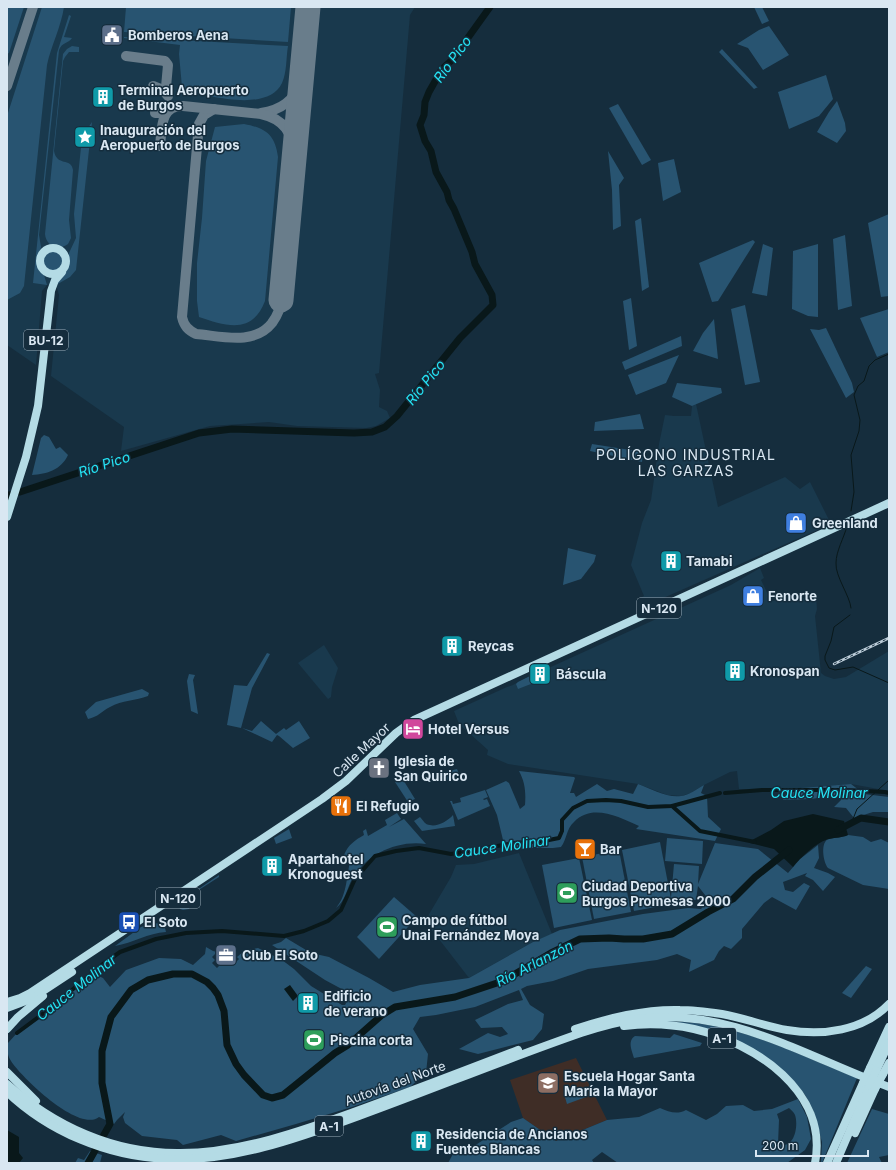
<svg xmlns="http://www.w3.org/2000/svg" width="896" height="1170" font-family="Inter,sans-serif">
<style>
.built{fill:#19394d}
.education{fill:#3f2d26}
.green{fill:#285471;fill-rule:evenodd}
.water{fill:#09181a}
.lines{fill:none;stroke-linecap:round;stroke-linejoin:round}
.stream{stroke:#09181a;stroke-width:1}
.canal{stroke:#09181a;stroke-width:4}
.river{stroke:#09181a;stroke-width:7}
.taxiway{stroke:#697d8b;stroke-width:10}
.runway{stroke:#697d8b;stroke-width:25}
.highway{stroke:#b4dbe5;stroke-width:8}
.rail-casing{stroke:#bdcdd9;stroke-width:2.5}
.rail{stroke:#152d3d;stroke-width:1;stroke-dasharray:3;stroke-linecap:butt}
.highway-bridge{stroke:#b4dbe5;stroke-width:8}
.labels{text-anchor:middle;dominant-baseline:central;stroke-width:3;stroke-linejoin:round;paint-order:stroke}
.shield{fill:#152d3d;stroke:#9eafbc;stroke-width:1}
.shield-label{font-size:12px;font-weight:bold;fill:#d9e7f2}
.poi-label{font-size:13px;font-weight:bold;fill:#d9e7f2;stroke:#152d3d;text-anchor:start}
.street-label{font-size:13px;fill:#d9e7f2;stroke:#152d3d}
.water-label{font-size:14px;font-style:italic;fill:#25e3f4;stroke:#152d3d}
.neighbourhood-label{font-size:14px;letter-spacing:1px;fill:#d9e7f2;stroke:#152d3d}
</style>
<rect width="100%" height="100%" fill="#152d3d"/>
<!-- built -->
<g class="built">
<polygon points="7,7 415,7 410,15 379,373 375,374 380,390 379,407 387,411 390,418 376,426 366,428 297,426 269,422 210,426 121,451 124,427 51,376 59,295 56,285 47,285 42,291 36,365 7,345"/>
<polygon points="696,404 718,507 785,477 800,489 810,482 831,524 643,607 640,598 644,596 631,565 642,523 651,500 659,444 665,415 674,416 691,416 692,406"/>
<polygon points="760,568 764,578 761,580 771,601 816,597 817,609 815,616 821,673 825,676 834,679 846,677 889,651 889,791 851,784 788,789 739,789 737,771 730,772 704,785 691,793 681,796 667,795 638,784 508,764 487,755 488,750 459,724 454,711 507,687 513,685 520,681 731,585"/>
<polygon points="324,645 338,668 332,687 331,697 328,699 298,663"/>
<polygon points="519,853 552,934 533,942 469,978 425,921 451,877 456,865 474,864"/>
</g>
<!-- education -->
<polygon class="education" points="576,1058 607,1120 556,1141 523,1118 510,1080"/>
<!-- green -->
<g class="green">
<polygon points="7,7 24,7 9,53 7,54"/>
<path d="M42,7H64C61,27 51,46 47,65L24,286L20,293L7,300V116Z"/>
<polygon points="126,7 291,7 288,42 124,32"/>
<polygon points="754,7 762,7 769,21 762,24"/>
<path d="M69,15L71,16L64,37L72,38C68,44 62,42 59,50L39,235L41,247L37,262L38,266L44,275L47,285L33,283L57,53Z"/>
<polygon points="769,26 789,55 763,70 748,48 737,44 759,30"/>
<path d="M124,37L288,46C286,58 287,72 282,83C268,113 207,96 183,89L182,87L179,54L180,45L124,38Z"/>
<path d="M72,46L79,47V52H69L65,57L63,61L54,151C57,167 71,157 73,170L69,220L71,238L68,244C58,251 46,246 45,234L63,54L67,49Z"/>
<polygon points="722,49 757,87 758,87 754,89 719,52"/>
<polygon points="826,75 833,99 819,116 789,129 778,92"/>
<polygon points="837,101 845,123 846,131 837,143 817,132 829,112"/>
<polygon points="618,104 651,160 642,165 609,108"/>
<polygon points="92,122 76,270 70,277 56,285 58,278 68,267 69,253 76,238 74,214 82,138 84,138 86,131"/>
<path d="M244,124C265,128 275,134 278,157L265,301C252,335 226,326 199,317L197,301V263L202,218L206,161L215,127Z"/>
<polygon points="608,151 624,178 619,185 621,226 613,230 612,190"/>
<polygon points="674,159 681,192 663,201 658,163"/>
<polygon points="889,214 889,296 881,297 868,223"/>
<polygon points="641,218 649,287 642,291 635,221"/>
<polygon points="845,235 852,306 838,310 833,239"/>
<polygon points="753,240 755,242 718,301 712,302 699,263"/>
<polygon points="763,244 773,248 767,296 752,293"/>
<polygon points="818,244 818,317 808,316 792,309 793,251"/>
<circle cx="53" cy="261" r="11"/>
<polygon points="631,298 637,346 629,350 623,301"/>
<polygon points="745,305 760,382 745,385 731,309"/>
<polygon points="889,309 889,352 877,357 860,318"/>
<polygon points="714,319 718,359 693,351 703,333"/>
<polygon points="826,328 852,383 854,392 846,398 810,329 819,330"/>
<polygon points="681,336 682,346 625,370 622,362"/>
<polygon points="679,355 666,383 636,395 628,375"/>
<polygon points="677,383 721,388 722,393 692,406 672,397"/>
<polygon points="640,414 644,429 594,431 595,422"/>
<path d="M44,435L49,437L56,449L60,447L68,455C61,470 47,474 32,475L41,438Z"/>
<polygon points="592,444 643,452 642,462 590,451"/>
<polygon points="568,548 596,555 594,562 581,579 563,585"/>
<polygon points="267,653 270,654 252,688 241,728 227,725 234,685 247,686"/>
<polygon points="189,674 195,675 193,680 198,714 191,711 187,681"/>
<polygon points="532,675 536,682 518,689 516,684 518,682"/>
<path d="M142,689L149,693L148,696C136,701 122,700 110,707C102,711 98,717 88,719L85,712L96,702Z"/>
<polygon points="261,721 276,734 284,728 286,730 299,721 310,738 293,748 279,736 277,735 272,742 242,728 252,731"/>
<polygon points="457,769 459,774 444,782 442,773"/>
<path d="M519,771L574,777L575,778L570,793H574L576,797L597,784L607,791L614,789L633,794L638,784C651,789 667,798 681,796C689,795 697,789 704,785L701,793L707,796L708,817L721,829L715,841L636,829L639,826C619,817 592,803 574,822C566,829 567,839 561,847L553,848H533L509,850L503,840L497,815L486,790L506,781L509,783L520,809L525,805C526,792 525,782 519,771Z"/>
<polygon points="402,778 415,799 408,802 395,782"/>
<polygon points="851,784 864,794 889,797 889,812 873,812 854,818 846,808 834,807 841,800 843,794 811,799 783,800 788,789"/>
<polygon points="485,790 488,797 483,799 484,800 487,799 490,806 458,820 450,801 452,801 453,804 461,802 460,798"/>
<path d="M397,813L401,819L389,827L404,819L426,844C397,840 367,854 352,879C347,889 345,901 336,908C348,894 346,875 351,858L344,855C348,845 355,840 364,835L363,831L366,829L368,836L387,825L385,820Z"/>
<path d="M453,815L455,826L422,831L414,821L420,817C423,820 425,825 430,825C437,827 448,821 453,815Z"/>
<polygon points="289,829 292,838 276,844 274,838"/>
<path d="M848,835L863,837L871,842L881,839L889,843V889L863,885L828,868C823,862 820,841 829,839C836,837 842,838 848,835Z"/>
<polygon points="667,838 703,841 702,864 665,861"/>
<polygon points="660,842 672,904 634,911 622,850"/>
<path d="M715,843L758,849L788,873L800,859L818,845L819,858L814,868L828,873L835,877L823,891L813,880L805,876L807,873L783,882L785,890L793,892L804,883L810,886L796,910L772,897L764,903L742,929V938L731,949L724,946L719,951L714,960L689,972L691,960L677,954L657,960L588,969L553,981L527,986L521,989L530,1005L544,1014L542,1029L533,1040L478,1054L459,1049L488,1033L500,1037L508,1034L502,1027L481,1028L475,1020L508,1004L523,1000L519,990L475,1007L436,1015L420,1017L413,1029L428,1054L426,1073L410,1087L352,1107L296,1124L236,1141L221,1135L183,1145L177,1140L142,1136L125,1123L123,1117L125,1112L117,1120L114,1124L99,1117C79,1133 21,1077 11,1061C7,1055 7,1049 8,1043L17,1033L48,1010L92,973L103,978L110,987L126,970L159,958L181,959L193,965L205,954L206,947L213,951L217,952L212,957L215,960L212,963L217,968L225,960L230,965L233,962L235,963L239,959L237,957L244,951L258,948L282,960L294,969L311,986L342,1005H345L351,994L325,980L272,945L281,942L286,938L311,953L329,957L369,978L393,992L420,985L469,978L533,942L560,930L643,914L688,908L701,909L709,900L698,886L696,900L671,898L674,864L699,866L698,884Z"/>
<polygon points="619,850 631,912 594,919 582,857"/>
<polygon points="579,858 592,920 554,928 542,865"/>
<polygon points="219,875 219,877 194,893 192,897 189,909 183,910 180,909 179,905 181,901"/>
<polygon points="394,897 417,917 379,959 357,937"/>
<path d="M153,923L164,924L167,927L165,928L166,932C148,933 133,943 115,946L141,927Z"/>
<polygon points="866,966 872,969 851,998 842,993"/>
<path d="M666,1021C680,1022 694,1022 708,1025C760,1034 809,1059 857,1078L822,1163H821L822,1142L813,1110L805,1095L794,1081L751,1050Z"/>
<path d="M674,1034L702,1043L700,1046L634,1058C632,1051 627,1041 635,1036L670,1038Z"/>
<polygon points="583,1088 586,1097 567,1104 564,1094"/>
<path d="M798,1099L807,1117L811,1139L805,1150L787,1163H618L602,1152L592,1160L594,1163H448L453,1154L474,1146L511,1122L523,1118L556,1141L607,1120L639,1117L660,1108C669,1112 677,1115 686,1110L706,1120L717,1114L726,1106L743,1105L754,1111L772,1109ZM789,1108C791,1110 794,1112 795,1115C798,1123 796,1144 784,1145C784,1145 779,1144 778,1144L779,1120L777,1114Z"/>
<polygon points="872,1109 889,1114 889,1155 879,1157 882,1163 847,1163"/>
<polygon points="90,1151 102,1155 100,1163 75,1163 78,1158 84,1160"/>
</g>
<!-- water -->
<g class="water">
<path d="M813,814L844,821L848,835C842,838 836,837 829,839C818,841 800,858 793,867L774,849L750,843L752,840L771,830L784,821Z"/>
<polygon points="290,985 298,996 293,1001 284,989"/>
<polygon points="318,1033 322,1039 311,1047 306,1042"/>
<polygon points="7,1130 19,1137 19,1153 23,1158 19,1163 7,1163"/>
</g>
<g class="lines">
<!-- stream -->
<g class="stream">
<polyline points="851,511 854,492 851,455 859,431 860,420 854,395 858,386 864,381 869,366 875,360 889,354"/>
<path d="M847,526C844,538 836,551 836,563C835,576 850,596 851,608"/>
<polyline points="850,615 834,627 831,641 825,656 825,660 829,668 835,670 853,667 889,683"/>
<polyline points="851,824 857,809 889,780"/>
</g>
<!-- canal -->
<g class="canal">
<polyline points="725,793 762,790 846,790 885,792 889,793"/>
<polyline points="672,806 700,831 755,842"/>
<polyline points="17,1033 48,1010 103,964 120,952 156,939 186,933 222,931 284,936 304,931 328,921 341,910 355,879 375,856 396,851 419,848 451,854 514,843 544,841 559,838 562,831 562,820 573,808 587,801 606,800 621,801 648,807 672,806 720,793"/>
</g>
<!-- river -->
<g class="river">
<polyline points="20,492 199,433 232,429 354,433 372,432 385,427 397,416 460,338 493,305 492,295 475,264 472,252 454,209 449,200 447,192 436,172 431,151 425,141 420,125 424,115 425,102 429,92 442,69 452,60 490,7"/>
<polyline points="7,496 9,495"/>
<polyline points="838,830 861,818 889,822"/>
<polyline points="88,1163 110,1124 102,1083 102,1051 111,1017 131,990 148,980 173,974 192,974 207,982 213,988 218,995 224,1011 227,1045 236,1064 244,1075 263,1095 272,1098 283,1095 335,1053 348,1045 382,1015 395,1007 455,997 503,981 551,953 580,939 609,938 624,939 643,939 672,934 708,912 733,899 755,877 789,850"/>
</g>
<!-- taxiway -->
<g class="taxiway">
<polyline points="126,56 165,61 168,65 166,87 167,94"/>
<polyline points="7,86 33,7"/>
<polyline points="153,86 163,90 168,96"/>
<path d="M214,109L204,115L199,124L182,317C184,326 188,330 196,334C221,336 254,346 272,323C277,316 281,309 281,300"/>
<polyline points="155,113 162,113 169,110"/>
<path d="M261,113C281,110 294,101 301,82"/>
<path d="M160,146C162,129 160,105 183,106L261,114C284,119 293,133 294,156"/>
</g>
<!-- runway -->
<polyline class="runway" points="281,300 308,7"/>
<!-- highway -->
<g class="highway">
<circle cx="53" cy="261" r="13"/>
<polyline points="7,517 26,457 38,406 51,291 55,280 62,272"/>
<polyline points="7,1002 20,998 30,993 322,799 346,781 396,733 414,720 889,503"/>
<polyline points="7,1008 31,999 72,972"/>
<path d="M624,1026C647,1023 671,1024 694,1029C755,1043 829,1092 815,1163"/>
<polyline points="7,1029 18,1017 43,996"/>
<path d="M575,1029C609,1018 644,1009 680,1010C694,1010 708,1012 722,1014C744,1018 765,1026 787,1030C823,1036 863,1031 889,1004"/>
<polyline points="870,1068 889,1027"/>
<polyline points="876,1071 889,1043"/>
<polyline points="7,1072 36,1101"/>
<polyline points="883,1074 889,1063"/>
<path d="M7,1084C54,1126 113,1153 177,1153C238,1154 305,1130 362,1109C414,1090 466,1070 518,1050"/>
<path d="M7,1092C49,1132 107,1156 165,1159C230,1163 299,1138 359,1116C433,1089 506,1059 581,1033C599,1027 617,1022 637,1019C727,1006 807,1057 889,1087"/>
<polyline points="855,1133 875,1089"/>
<polyline points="827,1163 863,1083"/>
<polyline points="836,1163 869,1086"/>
</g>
<!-- rail casing -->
<g class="rail-casing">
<polyline id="rail" points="834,664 889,638"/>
</g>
<!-- rail -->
<use href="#rail" class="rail"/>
<!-- highway-bridge -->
<g class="highway-bridge">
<polyline points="863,1083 870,1068"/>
<polyline points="869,1086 876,1071"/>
<polyline points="875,1089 883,1074"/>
</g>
</g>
<!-- icons -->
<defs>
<g id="civic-square" transform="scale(1.15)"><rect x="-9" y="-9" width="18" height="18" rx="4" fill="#5c6f8a" stroke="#152d3d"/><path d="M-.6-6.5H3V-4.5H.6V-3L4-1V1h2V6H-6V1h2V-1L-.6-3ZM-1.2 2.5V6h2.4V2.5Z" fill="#fff"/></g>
<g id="building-square" transform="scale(1.15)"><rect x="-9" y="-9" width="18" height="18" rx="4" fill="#0f9aa8" stroke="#152d3d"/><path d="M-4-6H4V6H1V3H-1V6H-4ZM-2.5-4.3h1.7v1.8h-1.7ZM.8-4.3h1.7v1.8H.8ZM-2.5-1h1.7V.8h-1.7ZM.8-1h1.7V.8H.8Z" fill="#fff"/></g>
<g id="sight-square" transform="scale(1.15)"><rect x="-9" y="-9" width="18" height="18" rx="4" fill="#0f9aa8" stroke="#152d3d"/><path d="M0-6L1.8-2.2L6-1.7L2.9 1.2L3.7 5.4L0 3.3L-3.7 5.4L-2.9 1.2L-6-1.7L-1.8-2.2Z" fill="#fff"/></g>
<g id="shop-square" transform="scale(1.15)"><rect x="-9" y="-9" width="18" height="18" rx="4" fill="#3f7fe0" stroke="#152d3d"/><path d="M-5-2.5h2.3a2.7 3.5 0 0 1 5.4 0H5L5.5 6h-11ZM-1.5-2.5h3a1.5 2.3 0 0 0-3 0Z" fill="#fff"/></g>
<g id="hotel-square" transform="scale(1.15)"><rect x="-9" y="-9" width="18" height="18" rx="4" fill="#d1479c" stroke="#152d3d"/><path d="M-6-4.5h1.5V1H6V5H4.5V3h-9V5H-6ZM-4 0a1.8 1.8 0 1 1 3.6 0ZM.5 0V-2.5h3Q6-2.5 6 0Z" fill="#fff"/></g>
<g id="church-square" transform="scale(1.15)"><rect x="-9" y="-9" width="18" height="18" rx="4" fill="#6b7280" stroke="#152d3d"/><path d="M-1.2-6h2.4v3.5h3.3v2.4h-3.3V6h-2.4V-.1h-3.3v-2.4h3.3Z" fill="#fff"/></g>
<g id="restaurant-square" transform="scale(1.15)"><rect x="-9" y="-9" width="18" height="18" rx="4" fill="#e8710a" stroke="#152d3d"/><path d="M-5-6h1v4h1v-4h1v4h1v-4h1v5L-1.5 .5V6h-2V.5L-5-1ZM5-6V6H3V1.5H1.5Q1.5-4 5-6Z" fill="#fff"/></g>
<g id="bar-square" transform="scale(1.15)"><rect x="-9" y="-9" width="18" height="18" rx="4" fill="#e8710a" stroke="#152d3d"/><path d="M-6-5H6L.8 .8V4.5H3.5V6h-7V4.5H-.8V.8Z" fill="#fff"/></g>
<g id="stadium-square" transform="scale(1.15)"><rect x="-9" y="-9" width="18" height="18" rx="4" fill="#2e9e5b" stroke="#152d3d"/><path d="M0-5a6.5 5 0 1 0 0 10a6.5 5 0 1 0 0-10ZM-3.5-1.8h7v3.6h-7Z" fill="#fff"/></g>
<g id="bus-square" transform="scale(1.15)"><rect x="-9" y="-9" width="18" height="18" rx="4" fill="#1a4fb4" stroke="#152d3d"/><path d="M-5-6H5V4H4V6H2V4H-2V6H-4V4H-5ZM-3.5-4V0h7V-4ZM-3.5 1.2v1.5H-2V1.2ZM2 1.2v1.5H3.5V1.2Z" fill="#fff"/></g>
<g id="office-square" transform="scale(1.15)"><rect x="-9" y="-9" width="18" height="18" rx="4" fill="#5c6f8a" stroke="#152d3d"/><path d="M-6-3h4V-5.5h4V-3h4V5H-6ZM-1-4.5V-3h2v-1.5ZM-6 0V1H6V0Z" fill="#fff"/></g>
<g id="school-square" transform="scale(1.15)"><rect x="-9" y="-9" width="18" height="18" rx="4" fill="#8d6e63" stroke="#152d3d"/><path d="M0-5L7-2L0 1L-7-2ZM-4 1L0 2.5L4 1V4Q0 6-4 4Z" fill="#fff"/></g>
</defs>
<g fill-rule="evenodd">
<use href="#civic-square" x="112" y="35"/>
<use href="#building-square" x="103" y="97"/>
<use href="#sight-square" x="85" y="137"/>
<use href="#shop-square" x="796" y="523"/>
<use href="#building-square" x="671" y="561"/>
<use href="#shop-square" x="753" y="596"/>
<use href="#building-square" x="452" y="646"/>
<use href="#building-square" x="735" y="671"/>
<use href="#building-square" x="540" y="674"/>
<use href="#hotel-square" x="413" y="729"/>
<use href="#church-square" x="379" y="768"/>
<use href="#restaurant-square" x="341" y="806"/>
<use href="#bar-square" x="585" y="849"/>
<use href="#building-square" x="272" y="866"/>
<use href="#stadium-square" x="567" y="893"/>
<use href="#bus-square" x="129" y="922"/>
<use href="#stadium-square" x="387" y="927"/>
<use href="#office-square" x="226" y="955"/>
<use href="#building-square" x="308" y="1003"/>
<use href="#stadium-square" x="314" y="1040"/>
<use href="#school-square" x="548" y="1083"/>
<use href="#building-square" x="421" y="1141"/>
</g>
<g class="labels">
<!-- shield labels -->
<g class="shield">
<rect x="24" y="330" width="44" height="20" rx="3"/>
<rect x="637" y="598" width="44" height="20" rx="3"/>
<rect x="156" y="888" width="44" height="20" rx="3"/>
<rect x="708" y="1028" width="28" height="20" rx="3"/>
<rect x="315" y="1116" width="28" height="20" rx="3"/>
</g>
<g class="shield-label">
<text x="46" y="340">BU-12</text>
<text x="659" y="608">N-120</text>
<text x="178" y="898">N-120</text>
<text x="722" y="1038">A-1</text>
<text x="329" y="1126">A-1</text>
</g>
<!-- poi labels -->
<g class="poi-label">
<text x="128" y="35">Bomberos Aena</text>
<text x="118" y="90">Terminal Aeropuerto<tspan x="118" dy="15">de Burgos</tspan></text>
<text x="100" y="130">Inauguración del<tspan x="100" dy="15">Aeropuerto de Burgos</tspan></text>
<text x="812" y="523">Greenland</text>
<text x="686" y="561">Tamabi</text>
<text x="768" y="596">Fenorte</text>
<text x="468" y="646">Reycas</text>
<text x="750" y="671">Kronospan</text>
<text x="556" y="674">Báscula</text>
<text x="428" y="729">Hotel Versus</text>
<text x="394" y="761">Iglesia de<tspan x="394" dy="15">San Quirico</tspan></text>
<text x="356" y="806">El Refugio</text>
<text x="600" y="849">Bar</text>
<text x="288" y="859">Apartahotel<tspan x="288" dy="15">Kronoguest</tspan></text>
<text x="582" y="886">Ciudad Deportiva<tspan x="582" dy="15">Burgos Promesas 2000</tspan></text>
<text x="402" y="920">Campo de fútbol<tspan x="402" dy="15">Unai Fernández Moya</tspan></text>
<text x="144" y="922">El Soto</text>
<text x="242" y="955">Club El Soto</text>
<text x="324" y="996">Edificio<tspan x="324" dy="15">de verano</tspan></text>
<text x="330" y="1040">Piscina corta</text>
<text x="564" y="1076">Escuela Hogar Santa<tspan x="564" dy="15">María la Mayor</tspan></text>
<text x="436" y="1134">Residencia de Ancianos<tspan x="436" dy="15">Fuentes Blancas</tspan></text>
</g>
<!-- street labels -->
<g class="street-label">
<text transform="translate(361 750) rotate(-43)">Calle Mayor</text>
<text transform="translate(395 1083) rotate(-20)">Autovía del Norte</text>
</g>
<!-- water labels -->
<g class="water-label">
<text transform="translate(452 59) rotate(-54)">Río Pico</text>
<text transform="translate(425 382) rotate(-51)">Río Pico</text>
<text transform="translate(104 464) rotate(-18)">Río Pico</text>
<text x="819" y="792">Cauce Molinar</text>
<text transform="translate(502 846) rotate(-8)">Cauce Molinar</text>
<text transform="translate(534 963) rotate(-27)">Río Arlanzón</text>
<text transform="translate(76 987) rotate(-38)">Cauce Molinar</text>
</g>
<!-- neighbourhood labels -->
<g class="neighbourhood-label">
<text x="686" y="454">POLÍGONO INDUSTRIAL<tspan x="686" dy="16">LAS GARZAS</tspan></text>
</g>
</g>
<!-- border -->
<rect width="896" height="1170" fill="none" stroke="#d9e7f2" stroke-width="16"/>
<!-- scale -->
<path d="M756 1150v6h112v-6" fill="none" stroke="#d9e7f2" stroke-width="2"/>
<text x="762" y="1150" font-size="12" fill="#d9e7f2" stroke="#152d3d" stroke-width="3" paint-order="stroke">200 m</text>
</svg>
